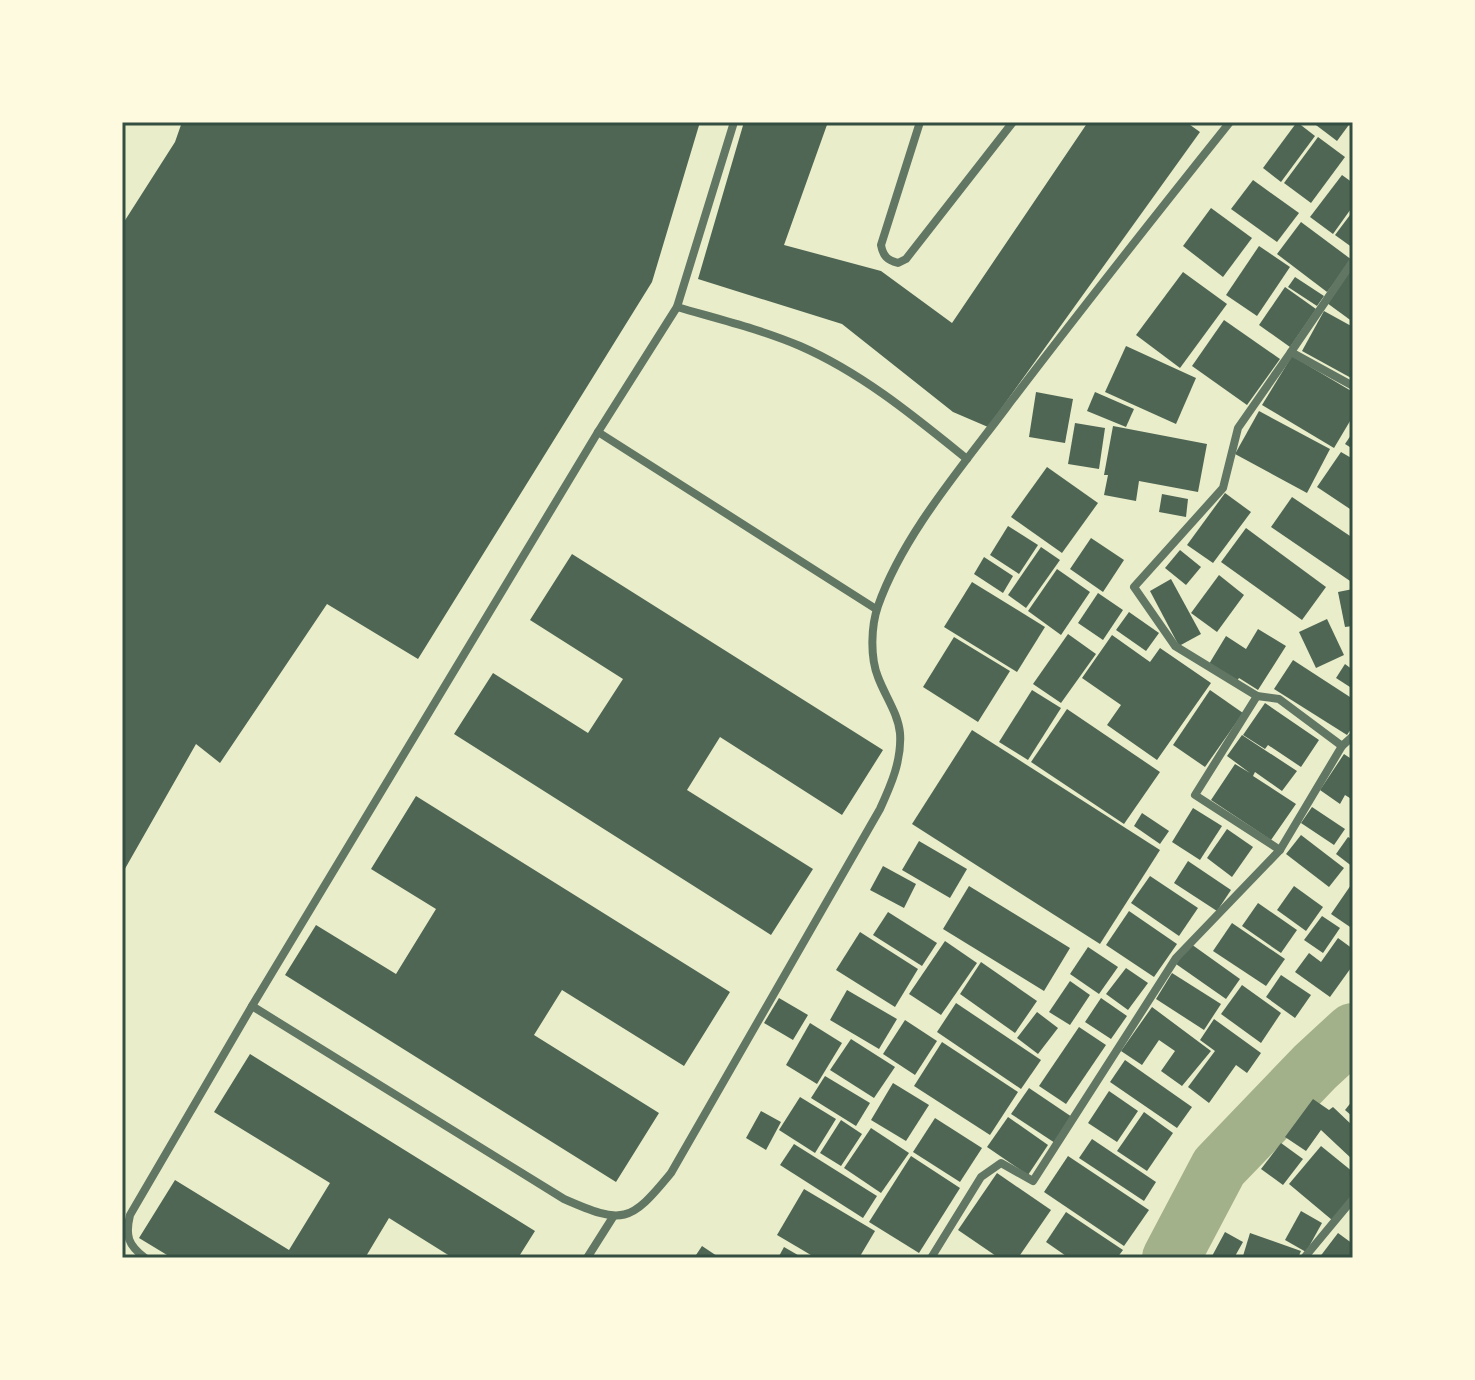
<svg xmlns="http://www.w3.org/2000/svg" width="1475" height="1380" font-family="'Public Sans',sans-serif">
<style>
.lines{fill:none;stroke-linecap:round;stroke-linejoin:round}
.river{stroke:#a3b18a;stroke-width:58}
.building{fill:#4f6655}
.minor{stroke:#617663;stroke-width:8}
.neatline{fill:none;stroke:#344e41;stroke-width:3}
</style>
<rect width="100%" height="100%" fill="#e9edc9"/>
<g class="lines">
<!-- river -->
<polyline class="river" points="1171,1258 1219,1167 1315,1067 1353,1032"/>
</g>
<!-- building -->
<g class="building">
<polygon points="182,122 700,122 652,282 418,659 327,604 220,763 196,744 122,874 122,225 175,142"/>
<polygon points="744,122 828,122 784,245 881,271 952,323 1088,122 1186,122 1200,132 988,427 953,412 842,324 698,279"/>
<polygon points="1297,122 1315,136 1281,182 1263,168"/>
<polygon points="1312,122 1351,122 1337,141"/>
<polygon points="1318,137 1345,157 1311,203 1284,183"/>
<polygon points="1342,175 1353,183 1353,206 1333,234 1310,217"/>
<polygon points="1253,180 1299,213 1277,242 1231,209"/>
<polygon points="1211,208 1252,238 1223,277 1183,246"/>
<polygon points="1353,211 1353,248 1335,235"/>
<polygon points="1301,222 1352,260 1327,292 1277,254"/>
<polygon points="1259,246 1290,267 1257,316 1226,295"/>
<polygon points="1353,266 1353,322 1327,303"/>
<polygon points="1183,272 1227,304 1180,368 1136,335"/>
<polygon points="1295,277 1324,296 1317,306 1288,287"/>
<polygon points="1285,287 1316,309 1290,347 1259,325"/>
<polygon points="1324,311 1353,327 1353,379 1302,351"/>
<polygon points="1224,320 1280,359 1247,405 1192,366"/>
<polygon points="1126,346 1196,378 1176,424 1105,392"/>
<polygon points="1292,356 1353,392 1353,416 1334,448 1262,405"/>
<polygon points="1036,392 1073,399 1065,443 1029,437"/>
<polygon points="1095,392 1134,409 1126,427 1087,411"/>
<polygon points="1259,411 1330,449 1307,493 1235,454"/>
<polygon points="1075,423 1105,428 1099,469 1068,464"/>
<polygon points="1113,426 1207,444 1198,492 1139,481 1136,501 1104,495 1108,475 1104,475"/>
<polygon points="1353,432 1353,449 1345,444"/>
<polygon points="1341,452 1353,459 1353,511 1317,487"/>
<polygon points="1047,467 1098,503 1062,553 1011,517"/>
<polygon points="1225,493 1251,512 1213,563 1187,545"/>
<polygon points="1162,494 1188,499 1186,517 1159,512"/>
<polygon points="1292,497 1353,538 1353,583 1271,527"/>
<polygon points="1008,526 1038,545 1019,574 990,555"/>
<polygon points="1246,528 1326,587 1302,620 1221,562"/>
<polygon points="1091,538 1124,560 1103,592 1070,569"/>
<polygon points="1041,547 1060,560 1026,608 1008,595"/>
<polygon points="1180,550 1201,567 1186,585 1165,568"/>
<polygon points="572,554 883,750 842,815 720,737 687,790 813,869 771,935 454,734 493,673 588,733 623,679 530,620"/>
<polygon points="984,557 1013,576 1003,593 974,574"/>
<polygon points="1057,569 1090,592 1061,635 1028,611"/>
<polygon points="1219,575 1244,595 1217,632 1191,613"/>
<polygon points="1171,579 1201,634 1179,646 1150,591"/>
<polygon points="972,582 1045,627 1017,672 944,627"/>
<polygon points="1353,589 1353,626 1345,627 1338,592"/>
<polygon points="1098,593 1123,610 1103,640 1078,623"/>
<polygon points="1129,612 1159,633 1146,651 1116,630"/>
<polygon points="1327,619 1344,655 1316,668 1299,632"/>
<polygon points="1258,629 1286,646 1258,690 1239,678 1237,681 1209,664 1226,636 1246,649"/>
<polygon points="1068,634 1096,654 1061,703 1033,684"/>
<polygon points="1112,635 1150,662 1160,648 1211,683 1157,760 1107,725 1121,705 1082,678"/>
<polygon points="954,637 1010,671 978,722 923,687"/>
<polygon points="1293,660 1353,699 1353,726 1347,735 1274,689"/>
<polygon points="1345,664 1353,670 1353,689 1336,678"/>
<polygon points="1032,690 1061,708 1028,760 999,742"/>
<polygon points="1210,690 1243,713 1205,767 1173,745"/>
<polygon points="1265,703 1319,740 1301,767 1268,745 1265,749 1243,735"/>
<polygon points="1067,709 1160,772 1124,824 1031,762"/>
<polygon points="972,730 1160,850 1100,944 912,824"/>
<polygon points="1242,735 1297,771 1282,791 1255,772 1253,776 1296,804 1271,840 1211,800 1235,764 1250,773 1227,756"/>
<polygon points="1344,754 1353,760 1353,800 1345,795 1340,804 1320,790"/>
<polygon points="416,796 730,992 684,1066 562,990 534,1035 659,1113 616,1182 285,975 316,925 396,974 436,909 371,869"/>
<polygon points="1312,807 1345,829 1334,845 1301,823"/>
<polygon points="1193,808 1222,826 1200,860 1172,842"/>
<polygon points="1142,813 1169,831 1160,844 1134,826"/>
<polygon points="1227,829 1253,847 1232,877 1207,858"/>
<polygon points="1301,835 1344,868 1329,887 1286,854"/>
<polygon points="1348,837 1353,840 1353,867 1336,854"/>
<polygon points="919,841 967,869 950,898 902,870"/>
<polygon points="1188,861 1231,890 1217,911 1174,883"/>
<polygon points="883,866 916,884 904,908 870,890"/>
<polygon points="1150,876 1198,908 1179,936 1131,903"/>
<polygon points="1353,882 1353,929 1331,914"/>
<polygon points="969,886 1070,948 1044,991 943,929"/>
<polygon points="1294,886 1323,907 1306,931 1277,910"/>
<polygon points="1258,903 1297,930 1281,953 1242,926"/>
<polygon points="1129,911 1177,944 1154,977 1106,945"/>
<polygon points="888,912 937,943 922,966 873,935"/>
<polygon points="1322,916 1340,928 1323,953 1304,940"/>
<polygon points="1232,923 1285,959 1266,986 1213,951"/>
<polygon points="860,932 918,969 895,1007 836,970"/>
<polygon points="1338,938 1353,949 1353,965 1330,997 1295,972 1309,953 1321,962"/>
<polygon points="945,941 977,963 941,1015 909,994"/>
<polygon points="1191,944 1240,979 1226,999 1176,964"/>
<polygon points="1088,947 1118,967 1099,994 1070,974"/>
<polygon points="981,962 1037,1001 1015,1033 960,994"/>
<polygon points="1126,968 1148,983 1128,1010 1106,994"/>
<polygon points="1172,973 1221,1004 1204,1030 1156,999"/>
<polygon points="1281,975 1311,995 1295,1018 1266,997"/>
<polygon points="1070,981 1090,995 1070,1025 1049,1012"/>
<polygon points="1242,985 1281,1013 1261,1043 1221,1014"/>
<polygon points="847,990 897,1019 879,1049 830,1020"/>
<polygon points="779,998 808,1015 793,1040 764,1023"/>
<polygon points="1101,998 1127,1016 1111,1039 1085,1022"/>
<polygon points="956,1003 1041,1060 1021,1089 937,1032"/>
<polygon points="1152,1007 1211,1051 1182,1086 1161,1071 1175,1051 1159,1040 1142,1065 1121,1051"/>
<polygon points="1037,1012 1058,1028 1038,1054 1017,1038"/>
<polygon points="1214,1019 1261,1053 1247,1073 1236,1065 1209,1103 1188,1087 1215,1051 1200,1040"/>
<polygon points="905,1020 937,1041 915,1075 883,1054"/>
<polygon points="810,1023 842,1043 817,1084 786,1065"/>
<polygon points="1079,1027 1106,1045 1066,1104 1039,1086"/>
<polygon points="851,1039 895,1067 874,1098 830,1070"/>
<polygon points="942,1042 1018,1092 990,1135 914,1086"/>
<polygon points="250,1054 535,1231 518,1258 453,1258 389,1218 365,1258 172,1258 139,1238 175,1180 289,1250 330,1183 214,1112"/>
<polygon points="1125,1060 1192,1107 1177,1128 1110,1082"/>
<polygon points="825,1076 870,1103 856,1126 811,1098"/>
<polygon points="893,1083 929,1105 906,1141 871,1120"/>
<polygon points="1029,1088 1072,1117 1055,1143 1011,1114"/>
<polygon points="1109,1091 1138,1111 1117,1142 1088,1123"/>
<polygon points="800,1097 836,1119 815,1153 779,1130"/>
<polygon points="1313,1099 1329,1110 1333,1107 1353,1126 1353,1160 1321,1130 1306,1151 1285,1137"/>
<polygon points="1353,1100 1353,1117 1345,1110"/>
<polygon points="761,1111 781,1122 766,1150 746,1138"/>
<polygon points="1144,1112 1173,1133 1147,1171 1117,1151"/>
<polygon points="1008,1117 1048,1145 1028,1175 987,1147"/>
<polygon points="935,1118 982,1148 960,1182 913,1152"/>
<polygon points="841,1120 862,1134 841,1166 820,1153"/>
<polygon points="871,1128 909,1153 881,1193 844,1168"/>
<polygon points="1092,1139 1156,1182 1144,1201 1079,1158"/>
<polygon points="1281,1143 1303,1159 1283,1185 1261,1169"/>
<polygon points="794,1144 877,1196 863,1218 780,1165"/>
<polygon points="1321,1146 1353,1172 1353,1195 1332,1220 1289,1184"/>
<polygon points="911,1156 960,1188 919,1253 869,1222"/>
<polygon points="1068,1156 1149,1210 1124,1246 1044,1192"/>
<polygon points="997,1173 1051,1210 1018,1258 999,1258 958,1230"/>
<polygon points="804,1189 875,1231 859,1258 816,1258 777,1235"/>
<polygon points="1301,1211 1322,1223 1306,1252 1285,1240"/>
<polygon points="1066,1212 1123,1250 1117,1258 1069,1258 1046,1242"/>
<polygon points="1225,1232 1243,1242 1234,1258 1211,1258"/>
<polygon points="1250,1233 1301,1251 1298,1258 1251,1258 1243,1256"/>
<polygon points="1338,1233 1353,1244 1353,1251 1348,1258 1319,1258"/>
<polygon points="702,1246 720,1258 694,1258"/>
<polygon points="784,1247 803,1258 778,1258"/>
</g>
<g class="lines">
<!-- minor -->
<g class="minor">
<path d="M920,122L881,245C883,256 887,260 898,263L906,259L1013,122"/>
<path d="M677,307C718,319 760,329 800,346C862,373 915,417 967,459"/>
<polyline points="1291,352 1353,261"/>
<polyline points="1353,386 1291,352 1238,428 1223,488 1134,587 1175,646 1257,696 1279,699 1342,746 1353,736"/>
<polyline points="598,432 876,609"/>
<polyline points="1257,696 1195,795 1280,850"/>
<path d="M252,1006L564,1199C623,1225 630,1223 671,1173L880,809C891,785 902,760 900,733C898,713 885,696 878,677C870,657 871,626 878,606C903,535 961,468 1006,408C1079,312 1154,217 1230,122"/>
<path d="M145,1258C128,1245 125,1236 130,1215L252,1006L598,432L677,307L734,122"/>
<polyline points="587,1258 613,1217"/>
<polyline points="931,1258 981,1177 1001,1163 1033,1181 1176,958 1280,850 1342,746"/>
<polyline points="1304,1258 1353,1199"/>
</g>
</g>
<!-- border -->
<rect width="1475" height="1380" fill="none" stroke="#fefae0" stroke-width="248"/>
<rect x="124" y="124" width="1227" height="1132" class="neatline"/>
</svg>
